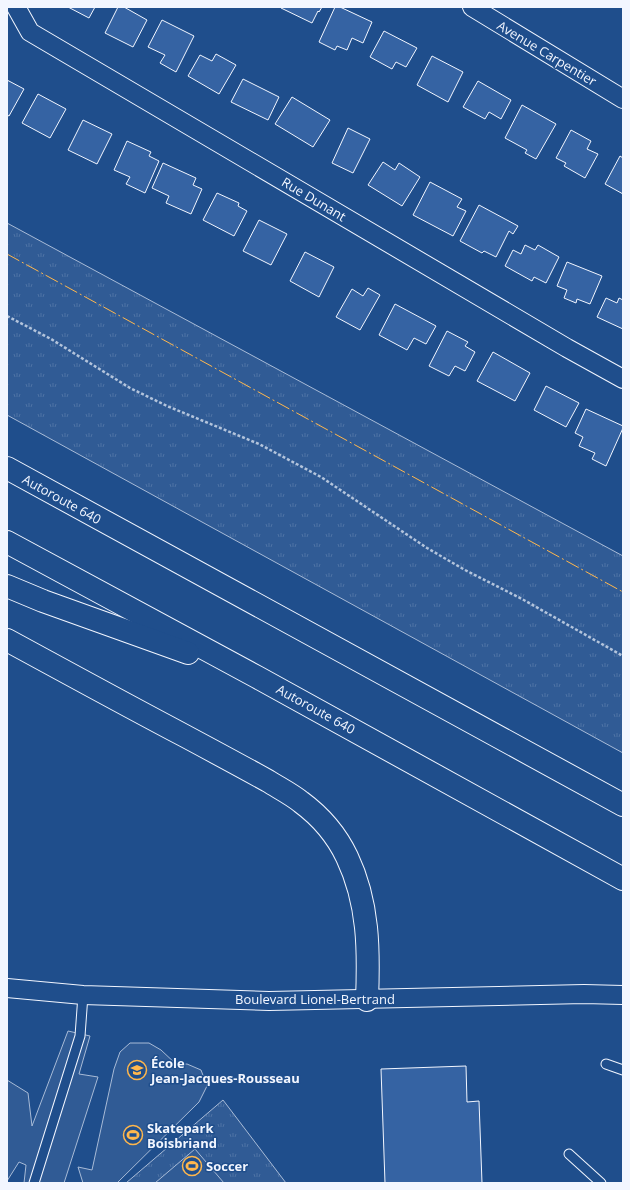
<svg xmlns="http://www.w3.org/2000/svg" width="630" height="1190" font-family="'Open Sans',sans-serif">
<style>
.grass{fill:url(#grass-tufts);stroke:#a8bbd7}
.pitch{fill:#305b95;stroke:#a8bbd7}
.building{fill:#3563a3;stroke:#f2f6ff}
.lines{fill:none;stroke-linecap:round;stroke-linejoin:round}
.service-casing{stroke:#f2f6ff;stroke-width:11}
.minor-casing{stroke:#f2f6ff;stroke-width:20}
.motorway-casing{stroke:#f2f6ff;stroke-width:24}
.path{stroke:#b3c4dc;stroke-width:2.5;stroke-dasharray:3 2;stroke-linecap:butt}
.service{stroke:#1f4e8c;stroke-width:9}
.minor{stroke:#1f4e8c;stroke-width:18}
.motorway{stroke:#1f4e8c;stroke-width:22}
.power{stroke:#ffb74d;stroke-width:1;stroke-dasharray:14 3 2 3;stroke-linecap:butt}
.labels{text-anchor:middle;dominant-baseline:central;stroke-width:3;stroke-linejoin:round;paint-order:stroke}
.street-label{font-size:13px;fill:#f2f6ff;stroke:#1f4e8c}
.poi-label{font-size:13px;font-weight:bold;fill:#f2f6ff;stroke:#1f4e8c;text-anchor:start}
</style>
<defs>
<pattern id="grass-tufts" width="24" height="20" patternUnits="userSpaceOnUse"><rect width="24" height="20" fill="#305b95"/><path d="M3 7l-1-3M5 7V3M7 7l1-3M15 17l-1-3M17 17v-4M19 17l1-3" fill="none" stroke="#4e73a5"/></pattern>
</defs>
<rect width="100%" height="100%" fill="#1f4e8c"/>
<!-- grass -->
<g class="grass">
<polygon points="7,223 623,556 623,753 7,415"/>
<polygon points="223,1100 286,1183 126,1183"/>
</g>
<!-- pitch -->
<g class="pitch">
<polygon points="68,1031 90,1036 79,1074 98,1077 64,1183 24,1183 26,1165 19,1162 7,1181 7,1080 28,1093 32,1126"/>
<polygon points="130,1043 149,1043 161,1050 177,1065 187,1064 201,1070 207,1086 199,1102 117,1183 83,1183 78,1167 92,1170 114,1069 120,1052"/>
<polygon points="195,1149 224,1183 155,1183"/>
</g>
<!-- building -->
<g class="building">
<polygon points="68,7 95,7 89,18"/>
<polygon points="118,7 124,7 147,20 133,47 105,33"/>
<polygon points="282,7 322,7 319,12 318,11 312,23 281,8"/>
<polygon points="335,7 340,7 372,22 363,43 352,38 347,50 337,46 335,50 319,42"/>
<polygon points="162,20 194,36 176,72 160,63 165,55 148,47"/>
<polygon points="384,31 417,48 406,67 396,62 392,69 370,57"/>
<polygon points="216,54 236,65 219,94 188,76 200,55 212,61"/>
<polygon points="432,56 463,72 448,102 417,85"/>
<polygon points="243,79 279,97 268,120 231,102"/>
<polygon points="7,80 24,89 9,116 7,115"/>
<polygon points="478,81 511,100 501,119 489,112 485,119 463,107"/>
<polygon points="38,94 66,109 50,138 22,123"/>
<polygon points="292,97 330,120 313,147 275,124"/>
<polygon points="522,105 556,124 536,159 525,153 527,150 505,138"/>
<polygon points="83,120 112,134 97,164 68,150"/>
<polygon points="348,128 370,139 353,173 332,163"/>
<polygon points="571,130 591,141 587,149 598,154 585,178 564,166 566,163 556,158"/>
<polygon points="127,141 151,152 149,156 159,161 145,193 126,184 130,177 114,170"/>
<polygon points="620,156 623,158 623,194 605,184"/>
<polygon points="383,162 395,170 399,163 420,177 402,206 368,185"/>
<polygon points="163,163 196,178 193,185 202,189 191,214 166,203 169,196 152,188"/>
<polygon points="430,182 462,199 457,207 466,211 453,236 413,215"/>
<polygon points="217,193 239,203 238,206 247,211 234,236 203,220"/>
<polygon points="479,205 518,226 513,234 509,231 496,257 484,251 482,253 460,241"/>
<polygon points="259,220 287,234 271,265 243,251"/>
<polygon points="525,245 535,250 538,245 559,257 546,283 534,277 532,281 505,266 513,250 521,254"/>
<polygon points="305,252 334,267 319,297 290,281"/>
<polygon points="567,262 602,276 590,304 577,299 576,303 564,298 567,290 557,286"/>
<polygon points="368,288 380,295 360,330 336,317 352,289 363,296"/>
<polygon points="606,298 617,303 619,298 623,300 623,329 597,317"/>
<polygon points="395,304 436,326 426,344 414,338 407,350 379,335"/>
<polygon points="447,331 468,342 465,346 475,352 465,371 455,366 449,376 429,366"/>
<polygon points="493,352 530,373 515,401 477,381"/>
<polygon points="546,386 579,403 566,427 534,410"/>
<polygon points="586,409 623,426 623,428 606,466 592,459 595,453 579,446 583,437 575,433"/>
<polygon points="466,1066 467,1102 479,1101 482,1183 385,1183 381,1069"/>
</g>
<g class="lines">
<!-- service casing -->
<g class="service-casing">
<g id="service">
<polyline points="606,1064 623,1070"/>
<polyline points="569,1154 601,1183"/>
<polyline points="34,1183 80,1036 83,995"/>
</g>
</g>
<!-- minor casing -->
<g class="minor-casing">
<g id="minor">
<polyline points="16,7 30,32 567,348 623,379"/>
<polyline points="472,7 623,99"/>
<polyline points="7,988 83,995 269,1001 584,994 623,995"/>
</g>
</g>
<!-- motorway casing -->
<g class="motorway-casing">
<g id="motorway">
<polyline points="7,468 623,805"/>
<polyline points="7,542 257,677 623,879"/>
<polyline points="7,586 43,601 188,653"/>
<path d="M7,640C66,672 126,705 185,736C213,751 241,766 268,781C279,788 291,794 301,802C320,816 337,836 347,857C369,903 369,951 367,1000"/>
</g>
</g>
<!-- path -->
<polyline class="path" points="7,316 51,339 130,388 167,406 259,444 321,477 427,548 465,570 522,599 623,656"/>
<!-- service -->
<use href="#service" class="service"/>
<!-- minor -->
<use href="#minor" class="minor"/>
<!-- motorway -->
<use href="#motorway" class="motorway"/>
<!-- power -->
<polyline class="power" points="7,254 623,592"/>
</g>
<!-- icons -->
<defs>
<g id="school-ring" transform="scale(1)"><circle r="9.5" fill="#1f4e8c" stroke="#ffb74d" stroke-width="1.5"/><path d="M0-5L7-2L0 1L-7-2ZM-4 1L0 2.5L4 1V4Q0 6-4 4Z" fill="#ffb74d"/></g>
<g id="stadium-ring" transform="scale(1)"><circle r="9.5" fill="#1f4e8c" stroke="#ffb74d" stroke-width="1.5"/><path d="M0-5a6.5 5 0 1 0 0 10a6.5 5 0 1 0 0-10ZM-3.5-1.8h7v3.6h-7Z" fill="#ffb74d"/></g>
</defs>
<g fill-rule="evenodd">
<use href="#school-ring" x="137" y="1070"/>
<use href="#stadium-ring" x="133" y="1135"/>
<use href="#stadium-ring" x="192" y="1166"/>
</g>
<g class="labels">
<!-- street labels -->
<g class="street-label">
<text transform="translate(547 53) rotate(31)">Avenue Carpentier</text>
<text transform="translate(314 199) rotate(31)">Rue Dunant</text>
<text transform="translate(62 499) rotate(29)">Autoroute 640</text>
<text transform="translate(316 709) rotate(29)">Autoroute 640</text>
<text x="315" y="999">Boulevard Lionel-Bertrand</text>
</g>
<!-- poi labels -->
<g class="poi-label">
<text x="151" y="1063">École<tspan x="151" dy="15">Jean-Jacques-Rousseau</tspan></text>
<text x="147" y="1128">Skatepark<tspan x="147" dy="15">Boisbriand</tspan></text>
<text x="206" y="1166">Soccer</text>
</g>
</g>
<!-- border -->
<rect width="630" height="1190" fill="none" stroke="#f2f6ff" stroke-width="16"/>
</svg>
